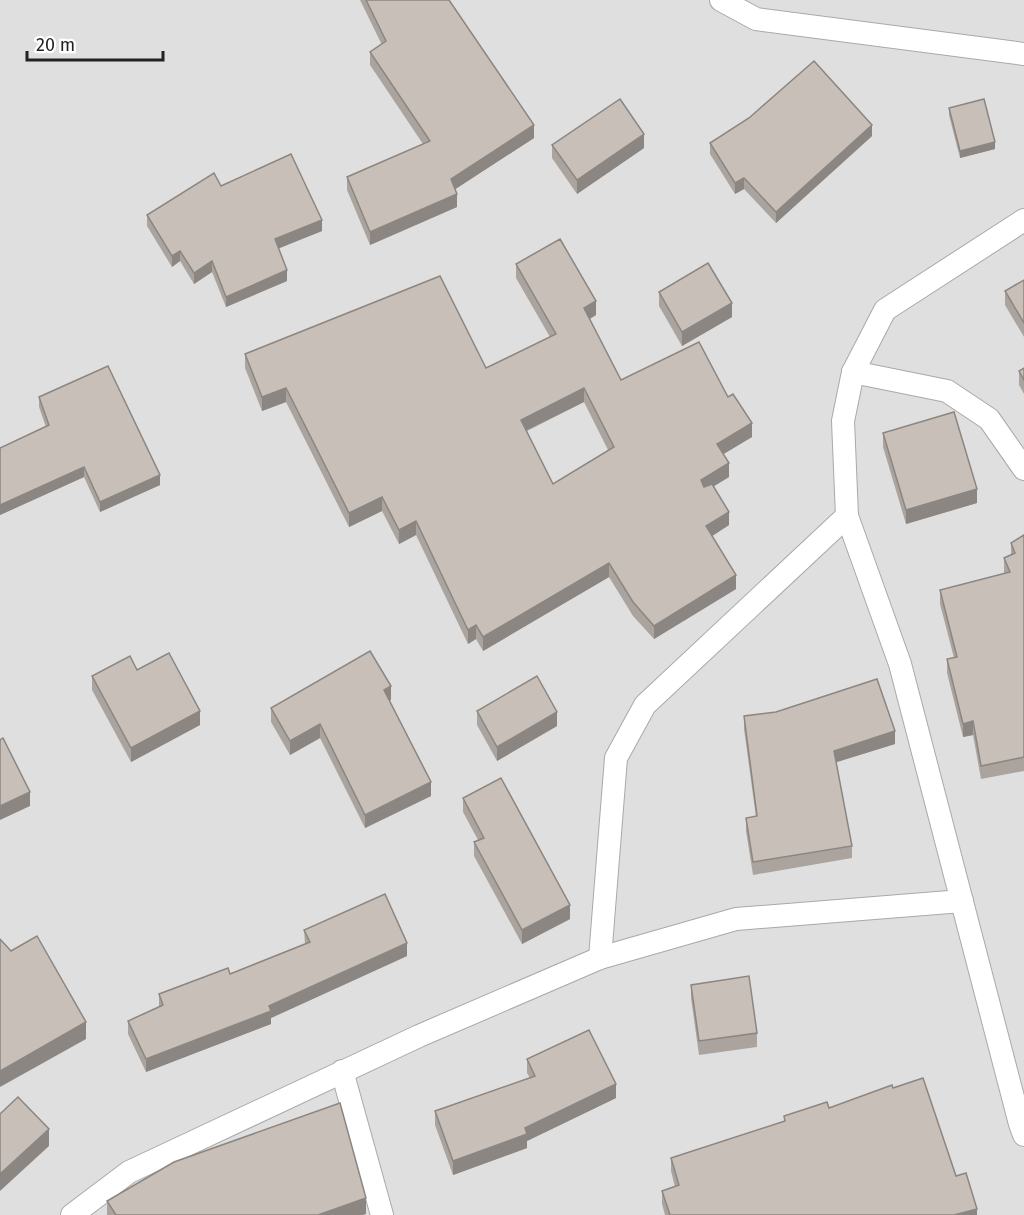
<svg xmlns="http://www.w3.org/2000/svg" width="1024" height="1215" font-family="'Fira Sans',sans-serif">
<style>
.residential{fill:#e0dfdf}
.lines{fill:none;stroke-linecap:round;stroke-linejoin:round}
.lane-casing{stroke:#a9a9a9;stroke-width:24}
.lane{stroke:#fff;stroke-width:22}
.wall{fill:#aba49e;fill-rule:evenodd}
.shaded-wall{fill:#8b8681}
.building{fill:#c7bfb8;stroke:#8b8681;stroke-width:1.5;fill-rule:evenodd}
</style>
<rect width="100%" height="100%" fill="#f2efe9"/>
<!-- residential -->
<rect class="residential" x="0" y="0" width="1024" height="1215"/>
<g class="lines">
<!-- lane casing -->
<g class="lane-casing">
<g id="lane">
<polyline points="721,0 756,19 1024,54"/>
<polyline points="1024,220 885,310 853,372 843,421 847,516 900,664 1020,1124 1024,1135"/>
<polyline points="853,372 947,391 989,419 1024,469"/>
<polyline points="600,958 616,758 645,705 847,516"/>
<polyline points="342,1071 382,1215"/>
<polyline points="72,1215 129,1172 419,1036 600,958 736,919 962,901"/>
</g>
</g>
<!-- lane -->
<use href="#lane" class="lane"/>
</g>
<!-- wall -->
<g class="wall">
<polygon points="360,0 449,0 534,138 455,189 457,207 370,245 347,190 347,177 423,144 370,65 370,52 382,45"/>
<polygon points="949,108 995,149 960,158 949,115"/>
<polygon points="872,136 776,223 744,189 735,194 710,154 710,143"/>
<polygon points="552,145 644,148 577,194 552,158"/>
<polygon points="221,186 322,231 278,248 287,281 226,307 212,272 194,284 180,261 172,267 147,226 147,215"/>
<path d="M516,264L596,315L590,319L621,380L728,397L752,437L723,454L729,477L714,486L729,525L712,536L736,589L654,639L633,616L609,577L483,651L476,639L468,644L416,535L399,544L382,511L349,527L286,402L262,411L245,368V354L486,368L550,337L516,278ZM584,402L608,450L553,484L527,431Z"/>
<polygon points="1024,280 1024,337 1005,305 1005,291"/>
<polygon points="659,292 732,317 682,346 659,306"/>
<polygon points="1024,368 1024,394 1019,385 1019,371"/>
<polygon points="39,397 160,485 100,512 84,477 0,515 0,448 46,427 39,407"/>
<polygon points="883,433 977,503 906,524 883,447"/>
<polygon points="1024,535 1024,771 981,779 973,735 963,737 947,673 947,659 954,658 940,604 940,590 1004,573 1004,558 1011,555 1011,543"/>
<polygon points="137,670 200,725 131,762 92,690 92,676"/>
<polygon points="389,700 431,796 365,828 320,738 290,755 271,722 271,708 391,700"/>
<polygon points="477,711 557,726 497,761 477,725"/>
<polygon points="744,716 895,744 836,762 852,846 852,858 753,875 746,831 746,818 756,817 744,729"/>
<polygon points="463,798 570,919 522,944 474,856 474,842 478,840 463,812"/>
<polygon points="304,930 407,956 271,1018 271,1024 146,1072 128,1034 128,1021 159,1007 159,994 230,974 305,944"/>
<polygon points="691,985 757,1033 757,1047 699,1055 691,998"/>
<polygon points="527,1059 616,1098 527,1141 527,1148 453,1175 435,1125 435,1111 530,1078 527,1073"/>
<polygon points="893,1088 956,1176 977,1215 665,1215 662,1204 662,1191 675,1187 671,1171 671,1158 784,1121 784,1116 829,1108"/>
<polygon points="107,1201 366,1214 362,1215 107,1215"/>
</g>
<!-- shaded-wall -->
<g class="shaded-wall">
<polygon points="534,125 534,138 451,192 451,179"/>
<polygon points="872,125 872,136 776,223 776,212"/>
<polygon points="644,134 644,148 577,194 577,180"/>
<polygon points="995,142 995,149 960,158 960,151"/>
<polygon points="744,178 744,189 735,194 735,183"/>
<polygon points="457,194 457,207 370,245 370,232"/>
<polygon points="322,220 322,231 275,250 275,239"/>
<polygon points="180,251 180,261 172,267 172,256"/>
<polygon points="212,261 212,272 194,284 194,273"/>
<polygon points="287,270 287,281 226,307 226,297"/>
<polygon points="596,301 596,315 584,322 584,308"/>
<polygon points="732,303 732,317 682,346 682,332"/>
<polygon points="286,388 286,402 262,411 262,397"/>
<polygon points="584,388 584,402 521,433 521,420"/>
<polygon points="752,423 752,437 717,458 717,444"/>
<polygon points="729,463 729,477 701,494 701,480"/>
<polygon points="84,467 84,477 0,515 0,505"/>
<polygon points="160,475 160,485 100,512 100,502"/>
<polygon points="977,489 977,503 906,524 906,510"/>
<polygon points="382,497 382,511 349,527 349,513"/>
<polygon points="729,512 729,525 706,540 706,526"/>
<polygon points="416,521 416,535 399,544 399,530"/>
<polygon points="609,563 609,577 483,651 483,637"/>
<polygon points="736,575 736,589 654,639 654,626"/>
<polygon points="476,625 476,639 468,644 468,630"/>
<polygon points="391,686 391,700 384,704 384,690"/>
<polygon points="200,711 200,725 131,762 131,748"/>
<polygon points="557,712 557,726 497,761 497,747"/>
<polygon points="973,721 973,735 963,737 963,724"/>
<polygon points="320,724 320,738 290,755 290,741"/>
<polygon points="895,731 895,744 834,763 834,751"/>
<polygon points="431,782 431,796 365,828 365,815"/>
<polygon points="30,792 30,806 0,820 0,806"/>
<polygon points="570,905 570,919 522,944 522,930"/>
<polygon points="407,943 407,956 271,1018 271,1024 146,1072 146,1059 269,1006"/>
<polygon points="86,1022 86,1039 0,1087 0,1071"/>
<polygon points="616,1084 616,1098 527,1141 527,1148 453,1175 453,1161 525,1128"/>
<polygon points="49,1129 49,1146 0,1191 0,1174"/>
<polygon points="366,1198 366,1214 362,1215 318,1215"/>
<polygon points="977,1209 977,1215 954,1215"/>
</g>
<!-- building -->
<g class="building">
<polygon points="366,0 449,0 534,125 451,179 457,194 370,232 347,177 430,141 370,52 386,41"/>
<polygon points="814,61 872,125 776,212 744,178 735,183 710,143 749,118"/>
<polygon points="620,99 644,134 577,180 552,145"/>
<polygon points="984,99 995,142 960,151 949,108"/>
<polygon points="291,154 322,220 275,239 287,270 226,297 212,261 194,273 180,251 172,256 147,215 214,173 221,186"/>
<path d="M560,239L596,301L584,308L621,380L699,342L728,397L733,394L752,423L717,444L729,463L701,480L704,487L712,484L729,512L706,526L736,575L654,626L633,602L609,563L483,637L476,625L468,630L416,521L399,530L382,497L349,513L286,388L262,397L245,354L440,276L486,368L556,334L516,264ZM584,388L614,447L553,484L521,420Z"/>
<polygon points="708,263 732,303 682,332 659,292"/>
<polygon points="1024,280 1024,323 1005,291"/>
<polygon points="108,366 160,475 100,502 84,467 0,505 0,448 49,425 39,397"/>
<polygon points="1024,368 1024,380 1019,371"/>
<polygon points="954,412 977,489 906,510 883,433"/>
<polygon points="1024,535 1024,757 981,766 973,721 963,724 947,659 957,657 940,590 1010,572 1004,558 1015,553 1011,543"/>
<polygon points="370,651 391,686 384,690 431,782 365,815 320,724 290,741 271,708"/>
<polygon points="169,653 200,711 131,748 92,676 130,656 137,670"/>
<polygon points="537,676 557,712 497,747 477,711"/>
<polygon points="877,679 895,731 834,751 852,846 753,862 746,818 757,816 744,716 776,712"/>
<polygon points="3,738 30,792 0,806 0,740"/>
<polygon points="501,778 570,905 522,930 474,842 484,838 463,798"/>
<polygon points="385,894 407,943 269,1006 271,1011 146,1059 128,1021 163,1005 159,994 228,968 230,974 310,942 304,930"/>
<polygon points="37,936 86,1022 0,1071 0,939 11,951"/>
<polygon points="749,976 757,1033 699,1041 691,985"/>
<polygon points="589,1030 616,1084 525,1128 527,1134 453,1161 435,1111 535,1076 527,1059"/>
<polygon points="923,1078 956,1176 966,1173 977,1209 954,1215 670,1215 662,1191 679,1185 671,1158 785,1121 784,1116 827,1102 829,1108 892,1085 893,1088"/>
<polygon points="18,1097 49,1129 0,1174 0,1114"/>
<polygon points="340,1103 366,1198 318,1215 116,1215 107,1201 174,1162"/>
</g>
<!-- scale -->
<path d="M27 51v9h136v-9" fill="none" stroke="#222222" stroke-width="3"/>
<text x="36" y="51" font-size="18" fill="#222222" stroke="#ffffff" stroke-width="4.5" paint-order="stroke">20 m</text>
</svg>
